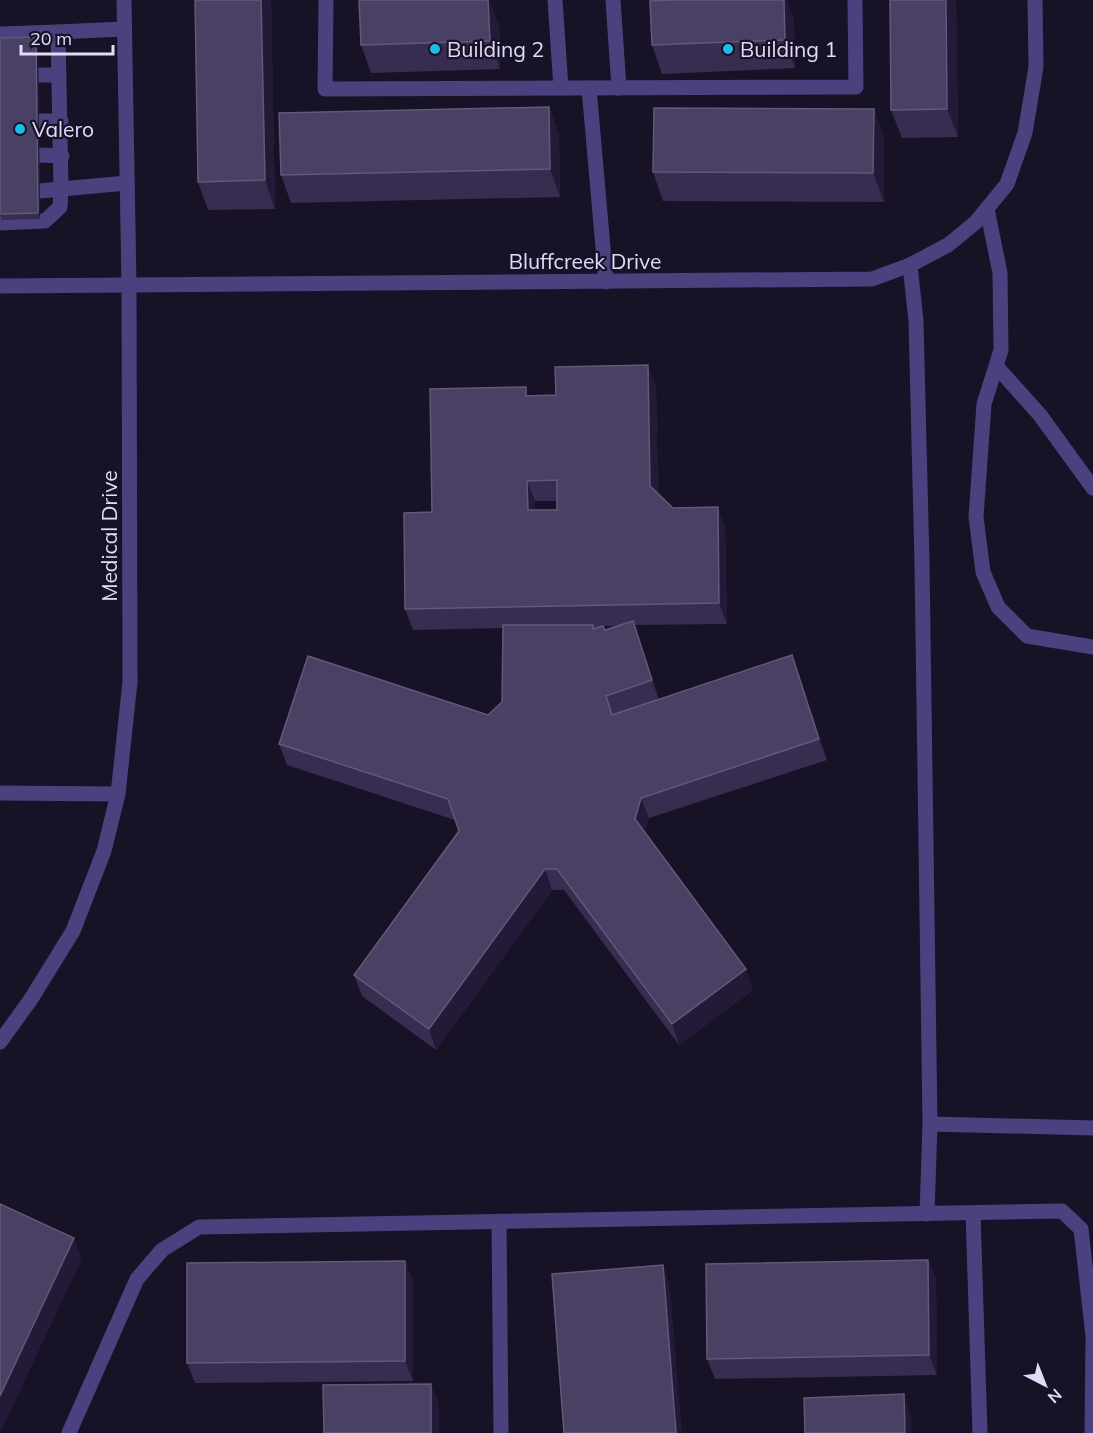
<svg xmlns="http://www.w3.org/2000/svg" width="1093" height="1433" font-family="Mulish,sans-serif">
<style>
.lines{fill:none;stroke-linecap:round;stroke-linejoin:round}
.service{stroke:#4a427e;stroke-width:15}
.minor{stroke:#4a427e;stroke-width:15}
.tertiary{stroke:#4a427e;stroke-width:15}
.wall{fill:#382d51;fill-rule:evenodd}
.shaded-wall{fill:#231a38}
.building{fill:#4a4063;stroke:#62587b;stroke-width:1.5;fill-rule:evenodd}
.poi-dot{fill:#1bbde6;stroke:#171225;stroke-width:2}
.labels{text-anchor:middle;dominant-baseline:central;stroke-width:4.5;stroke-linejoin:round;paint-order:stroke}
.poi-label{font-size:21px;fill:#e1dafb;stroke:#171225;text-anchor:start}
.street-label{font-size:21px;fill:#e1dafb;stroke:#171225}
</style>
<rect width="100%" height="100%" fill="#171225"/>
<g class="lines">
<!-- service -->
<g class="service">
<polyline points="326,0 325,89 856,87 855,0"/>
<polyline points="555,0 561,88"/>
<polyline points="613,0 619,88"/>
<polyline points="124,29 58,32 61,189 127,183"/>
<polyline points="0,34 58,32"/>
<polyline points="38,75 59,75"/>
<polyline points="589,88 606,282"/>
<polyline points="39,121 61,121"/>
<polyline points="39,155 62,156"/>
<polyline points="987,209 1000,273 1001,350 984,404 976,517 983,572 998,607 1027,636 1093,647"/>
<polyline points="0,223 45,221 60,207 61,189 40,191"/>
<polyline points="910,265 916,321 922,563 930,1124"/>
<polyline points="997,367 1040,415 1093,488"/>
<polyline points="0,793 118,794"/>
<polyline points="973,1213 980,1433"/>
<polyline points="927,1214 930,1124 1093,1128"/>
<polyline points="499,1221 501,1433"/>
<polyline points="69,1433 137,1279 162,1250 199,1227 1062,1211 1081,1229 1093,1336 1092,1433"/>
</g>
<!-- minor -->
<polyline class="minor" points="0,286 872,279 910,265 948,245 976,222 1007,184 1025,133 1036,67 1035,0"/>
<!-- tertiary -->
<polyline class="tertiary" points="0,1042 31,999 73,931 104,851 118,794 130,682 129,285 124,0"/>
</g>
<!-- wall -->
<g class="wall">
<polygon points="195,0 271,0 275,209 208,210 198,182"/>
<polygon points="489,0 499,26 500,69 371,73 361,45"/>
<polygon points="672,0 786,0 794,21 795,68 662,74 652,45"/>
<polygon points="956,0 958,137 902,138 891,110"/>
<polygon points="0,38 38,43 40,219 2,220 0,215"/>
<polygon points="549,107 559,135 560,197 291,203 281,175"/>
<polygon points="874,109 884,138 884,202 663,201 653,172"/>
<path d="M656,386L658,493L673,508L725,528L727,624L634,625L659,700L792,655L827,760L649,818L644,832L753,990L679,1045L564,890H552L436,1050L362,996L354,975L459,831L455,820L287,765L279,744L488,715L502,702L503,628L413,630L405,609L432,512L529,396L556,395ZM535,501H557V510H535ZM603,626H617L605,630Z"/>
<polygon points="928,1260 936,1280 937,1375 715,1379 707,1359"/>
<polygon points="405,1261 413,1282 413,1381 195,1383 187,1363"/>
</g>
<!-- shaded-wall -->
<g class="shaded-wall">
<polygon points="261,0 271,0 275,209 265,180"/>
<polygon points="488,0 489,0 499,26 500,69 490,41"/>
<polygon points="784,0 786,0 794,21 795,68 785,40"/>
<polygon points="946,0 956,0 958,137 947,109"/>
<polygon points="36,37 38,43 40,219 38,213"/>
<polygon points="549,107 559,135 560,197 550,169"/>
<polygon points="874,109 884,138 884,202 873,173"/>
<polygon points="648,365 656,386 658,507 650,486"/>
<polygon points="527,481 535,501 535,531 528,510"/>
<polygon points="718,507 725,528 727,624 719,603"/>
<polygon points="633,621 640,641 660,701 652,680"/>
<polygon points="792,655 827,760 819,739"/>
<polygon points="641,798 649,818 642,840 635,819"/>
<polygon points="545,869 552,890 436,1050 429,1029"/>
<polygon points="746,969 753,990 679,1045 672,1024"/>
<polygon points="74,1238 82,1259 0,1433 0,1396"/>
<polygon points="928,1260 936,1280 937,1375 929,1355"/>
<polygon points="405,1261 413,1282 413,1381 405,1361"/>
<polygon points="663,1265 670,1285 682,1433 676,1433"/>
<polygon points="431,1384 439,1404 439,1433 431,1433"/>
<polygon points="904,1394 911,1415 912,1433 905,1433"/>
</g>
<!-- building -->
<g class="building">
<polygon points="195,0 261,0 265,180 198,182"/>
<polygon points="359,0 488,0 490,41 361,45"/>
<polygon points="672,0 784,0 785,40 652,45 650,1"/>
<polygon points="890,0 946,0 947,109 891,110"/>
<polygon points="36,37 38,213 0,214 0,38"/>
<polygon points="549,107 550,169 281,175 279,113"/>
<polygon points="654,108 874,109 873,173 653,172"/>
<path d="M648,365L650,486L673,508L718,507L719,603L405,609L404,513L432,512L430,389L526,387V396L556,395L555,367ZM557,480V510H528L527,481Z"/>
<polygon points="633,621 652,680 606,696 612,715 792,655 819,739 641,798 635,819 746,969 672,1024 557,869 545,869 429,1029 354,975 459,831 448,799 279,744 308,656 488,715 502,702 503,625 593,625 593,629 603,626 605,630"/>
<polygon points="0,1204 74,1238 0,1396"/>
<polygon points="928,1260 929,1355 707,1359 706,1264"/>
<polygon points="405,1261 405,1361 187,1363 187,1263"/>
<polygon points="663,1265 676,1433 564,1433 552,1274"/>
<polygon points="431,1384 431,1433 324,1433 323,1385"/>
<polygon points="904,1394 905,1433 805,1433 804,1398"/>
</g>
<!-- markers -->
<g class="poi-dot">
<circle cx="435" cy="49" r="6"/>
<circle cx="728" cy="49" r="6"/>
<circle cx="20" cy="129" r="6"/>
</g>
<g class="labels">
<!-- poi labels -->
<g class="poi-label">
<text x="447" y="49">Building 2</text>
<text x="740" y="49">Building 1</text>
<text x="32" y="129">Valero</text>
</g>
<!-- street labels -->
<g class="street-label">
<text x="585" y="261">Bluffcreek Drive</text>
<text transform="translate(109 536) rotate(-90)">Medical Drive</text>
</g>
</g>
<!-- north arrow -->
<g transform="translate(1045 1385) rotate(138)" stroke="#171225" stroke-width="4.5" paint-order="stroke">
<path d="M0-4.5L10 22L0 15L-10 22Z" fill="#e1dafb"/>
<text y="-9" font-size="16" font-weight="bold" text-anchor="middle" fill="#e1dafb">N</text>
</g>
<!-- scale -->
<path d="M21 45v9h92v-9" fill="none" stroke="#e1dafb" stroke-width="3"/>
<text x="30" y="45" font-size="18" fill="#e1dafb" stroke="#171225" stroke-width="4.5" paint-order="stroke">20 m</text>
</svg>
